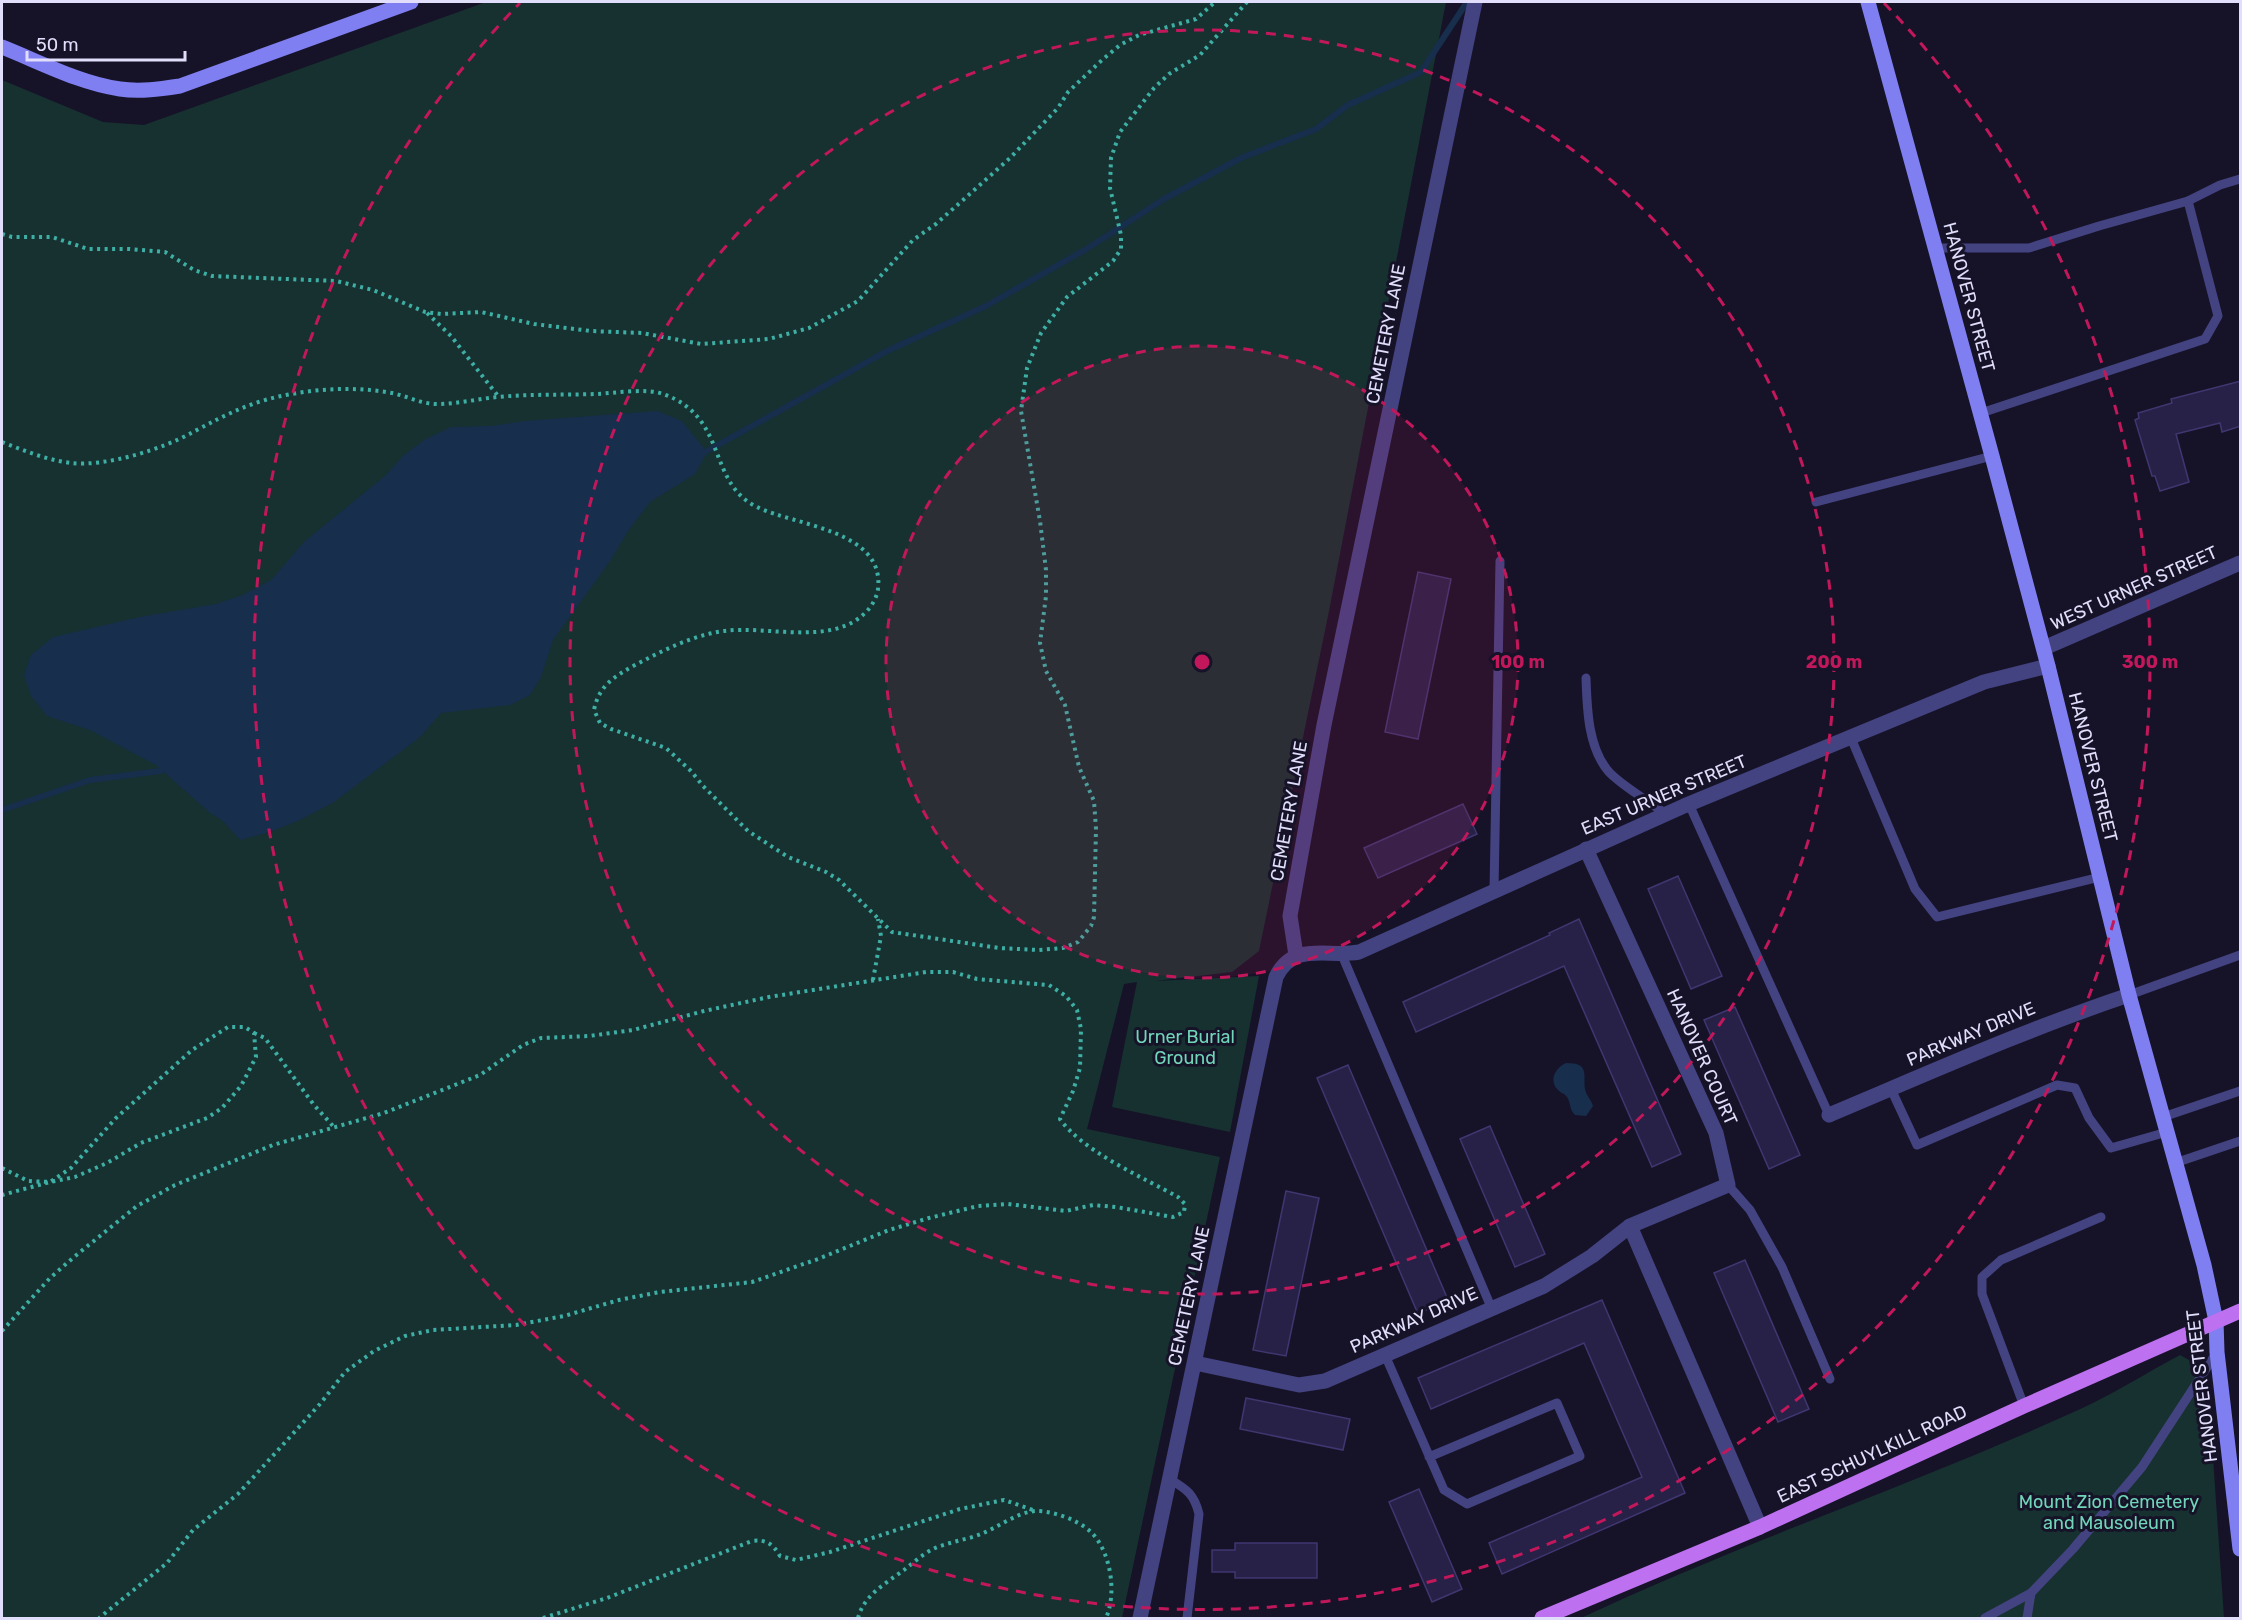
<svg xmlns="http://www.w3.org/2000/svg" width="2242" height="1620" font-family="Rubik,sans-serif">
<style>
.green{fill:#173130}
.water{fill:#172e4d}
.lines{fill:none;stroke-linecap:round;stroke-linejoin:round}
.stream{stroke:#172e4d;stroke-width:6}
.building{fill:#282147;stroke:#403670;stroke-width:1.5}
.path{stroke:#3eafa5;stroke-width:4;stroke-dasharray:3 4.5;stroke-linecap:butt}
.lane{stroke:#444382;stroke-width:9}
.street{stroke:#444382;stroke-width:15}
.secondary{stroke:#7f7ff1;stroke-width:15}
.primary{stroke:#bd70f0;stroke-width:15}
.ring{fill:none;stroke:#c2185b;stroke-width:3;stroke-dasharray:10 8}
.labels{text-anchor:middle;dominant-baseline:central;stroke-width:6;stroke-linejoin:round;paint-order:stroke}
.street-label{font-size:18px;fill:#e0defb;stroke:#161328}
.park-label{font-size:18px;fill:#70d5b9;stroke:#161328}
.centre{fill:#c2185b;stroke:#161328;stroke-width:3}
.ring-label{font-size:18px;text-anchor:middle;font-weight:bold;fill:#c2185b;stroke:#161328;stroke-width:6;stroke-linejoin:round;paint-order:stroke}
</style>
<rect width="100%" height="100%" fill="#161328"/>
<!-- green -->
<g class="green">
<polygon points="486,2 1446,2 1329,611 1259,951 1232,972 1155,981 1259,976 1230,1132 1112,1107 1137,982 1124,984 1087,1129 1220,1157 1122,1618 2,1618 2,80 103,122 144,125"/>
<path d="M2180,1355L2207,1370L2224,1618H1581C1743,1542 1913,1485 2076,1411C2112,1395 2146,1373 2180,1355Z"/>
</g>
<!-- water -->
<g class="water">
<polygon points="657,411 682,421 707,452 695,474 650,502 628,531 610,561 553,640 541,677 530,695 510,705 441,713 419,738 334,802 300,820 270,832 240,840 223,821 209,812 156,765 90,730 47,716 31,696 24,675 31,655 53,637 140,617 216,604 243,595 271,580 304,542 386,475 403,456 424,440 451,427 491,426 525,421"/>
<path d="M1566,1063C1590,1063 1583,1074 1585,1089C1586,1095 1591,1099 1593,1106L1586,1116L1575,1115C1569,1109 1571,1103 1567,1097C1564,1093 1563,1094 1559,1091C1548,1081 1555,1068 1566,1063Z"/>
</g>
<g class="lines">
<!-- stream -->
<g class="stream">
<polyline points="700,455 887,351 986,306 1088,248 1164,199 1241,158 1316,129 1348,105 1421,72 1467,2"/>
<polyline points="2,810 90,780 160,771 166,768"/>
</g>
</g>
<!-- building -->
<g class="building">
<polygon points="2241,381 2241,426 2222,432 2220,423 2176,434 2189,482 2160,491 2155,476 2152,476 2135,420 2139,418 2138,413 2172,403 2171,399"/>
<polygon points="1418,572 1451,579 1418,739 1385,732"/>
<polygon points="1463,804 1477,834 1378,878 1364,848"/>
<polygon points="1678,876 1722,976 1691,989 1648,889"/>
<polygon points="1579,919 1681,1154 1652,1167 1564,966 1416,1032 1403,1002 1550,935 1549,933"/>
<polygon points="1735,1007 1800,1155 1769,1169 1704,1020"/>
<polygon points="1348,1065 1448,1300 1418,1314 1317,1078"/>
<polygon points="1490,1126 1545,1254 1515,1267 1460,1139"/>
<polygon points="1286,1191 1319,1198 1286,1356 1253,1350"/>
<polygon points="1745,1260 1809,1409 1778,1422 1714,1273"/>
<polygon points="1602,1300 1685,1493 1502,1574 1489,1543 1642,1477 1618,1422 1584,1343 1431,1409 1418,1378"/>
<polygon points="1246,1398 1350,1419 1343,1450 1240,1429"/>
<polygon points="1419,1489 1462,1589 1432,1602 1389,1502"/>
<polygon points="1235,1543 1317,1543 1317,1578 1235,1578 1235,1572 1212,1572 1212,1550 1235,1550"/>
</g>
<g class="lines">
<!-- path -->
<g class="path">
<polyline points="2,234 12,237 52,237 88,249 130,249 165,252 194,270 212,276 336,281 373,290 425,312 441,314 481,312 534,324 591,331 642,333 701,344 769,339 809,328 858,301 913,240 936,224 1010,158 1058,108 1068,92 1102,60 1120,45 1139,35 1196,19 1215,2"/>
<polyline points="427,313 451,336 498,396"/>
<path d="M2,442C25,451 47,460 71,463C106,467 163,449 193,432C227,414 254,400 292,394C324,388 359,387 392,393C407,396 421,404 437,404C457,404 477,399 497,397C530,394 563,395 597,394C615,393 647,388 663,394C729,417 706,482 757,507C796,526 885,530 878,589C877,597 872,606 866,612C832,647 767,625 724,631C693,635 664,650 637,664C615,676 599,685 594,710L600,723L611,729L666,748L691,771L703,786L748,831L788,857L826,872L839,880L892,932L999,948L1039,950L1063,948L1078,942L1091,926L1094,917L1096,829L1094,801L1079,767L1065,705L1046,671L1040,643L1046,596V570L1040,521L1021,411L1027,368L1041,333L1067,297L1113,261L1121,249V235L1110,188L1111,158L1120,132L1154,88L1169,74L1200,55L1247,2"/>
<polyline points="873,980 881,936 878,919"/>
<polyline points="254,1033 265,1038 314,1105 333,1126"/>
<polyline points="2,1168 28,1181 50,1182 71,1168 116,1118 192,1050 228,1027 245,1027 254,1033 256,1057 241,1086 222,1108 207,1118 141,1143 107,1163 75,1177 50,1182 2,1195"/>
<path d="M2,1331L50,1278L74,1257L137,1206L175,1185L273,1145L384,1113L480,1075L523,1045L541,1038L589,1036L633,1030L704,1011L769,997L926,972H953L977,979L1049,985L1066,996L1077,1010L1081,1029L1080,1068L1073,1091L1060,1119C1082,1151 1144,1178 1178,1197L1185,1204L1184,1212L1173,1217L1116,1207L1093,1205L1066,1211L1008,1204L978,1206L929,1218L889,1230L818,1259L752,1282L660,1292L619,1300L564,1316L516,1325L433,1330L405,1336L374,1351L345,1372L320,1404L238,1494L193,1530L167,1563L99,1618"/>
<path d="M543,1618L607,1598L752,1541C766,1539 773,1544 780,1556L796,1560L830,1552L960,1509L1004,1500L1036,1511"/>
<path d="M858,1618C864,1595 885,1584 904,1570C913,1563 923,1554 933,1549C948,1542 966,1540 981,1534C999,1527 1017,1512 1036,1511C1054,1511 1078,1520 1091,1532C1111,1552 1117,1593 1106,1618"/>
</g>
<!-- lane -->
<g class="lane">
<polyline points="2188,201 2220,185 2240,179"/>
<polyline points="1935,248 2029,248 2099,226 2188,201 2218,316 2205,339 1981,413"/>
<polyline points="1816,502 1992,456"/>
<path d="M1586,678C1587,709 1588,748 1609,772C1622,786 1650,802 1666,814"/>
<polyline points="1851,738 1915,889 1937,917 2100,877"/>
<polyline points="1689,804 1829,1115"/>
<polyline points="1494,891 1500,561"/>
<polyline points="1342,955 1491,1307"/>
<polyline points="2129,995 2240,955"/>
<polyline points="1891,1089 1917,1145 2057,1085 2075,1088 2089,1118 2111,1148 2167,1132"/>
<polyline points="2163,1117 2240,1091"/>
<polyline points="2175,1163 2240,1141"/>
<polyline points="1728,1185 1750,1210 1782,1267 1830,1379"/>
<polyline points="1385,1355 1444,1490 1467,1504 1580,1456 1557,1403 1429,1457"/>
<polyline points="2024,1406 1982,1294 1982,1277 2001,1260 2101,1217"/>
<path d="M1168,1478C1186,1489 1194,1493 1199,1514L1187,1618"/>
<polyline points="1985,1618 2031,1593 2073,1549 2142,1467 2217,1352"/>
<polyline points="2027,1618 2031,1593"/>
</g>
<!-- street -->
<g class="street">
<polyline points="2044,648 2240,563"/>
<polyline points="1586,849 1716,1133 1728,1185 1630,1226 1760,1527"/>
<polyline points="1296,955 1290,916 1324,725 1475,2"/>
<path d="M1829,1115C1929,1073 2027,1029 2129,995"/>
<polyline points="1195,1363 1299,1385 1325,1381 1544,1286 1592,1256 1630,1226"/>
<path d="M1140,1618L1276,977C1294,941 1326,958 1359,952L1684,806L1984,682L2048,666"/>
</g>
<!-- secondary -->
<g class="secondary">
<polyline points="1868,2 1992,456 2048,666 2129,995 2204,1265 2216,1321 2217,1352 2240,1549"/>
<path d="M2,47C40,62 79,83 120,89C140,92 160,89 180,86L411,2"/>
</g>
<!-- primary -->
<polyline class="primary" points="1542,1618 1760,1527 2024,1406 2240,1311"/>
</g>
<!-- distance rings -->
<circle cx="1202" cy="662" r="316" fill="#c2185b" fill-opacity=".12"/>
<g class="ring">
<circle cx="1202" cy="662" r="316"/>
<circle cx="1202" cy="662" r="632"/>
<path d="M1884 3A948 948 0 1 1 520 3"/>
</g>
<g class="labels">
<!-- street labels -->
<g class="street-label">
<text transform="translate(1969 297) rotate(75)">HANOVER STREET</text>
<text transform="translate(1386 334) rotate(-79)">CEMETERY LANE</text>
<text transform="translate(2134 588) rotate(-24)">WEST URNER STREET</text>
<text transform="translate(2093 767) rotate(76)">HANOVER STREET</text>
<text transform="translate(1664 795) rotate(-23)">EAST URNER STREET</text>
<text transform="translate(1289 811) rotate(-80)">CEMETERY LANE</text>
<text transform="translate(1971 1034) rotate(-23)">PARKWAY DRIVE</text>
<text transform="translate(1702 1057) rotate(66)">HANOVER COURT</text>
<text transform="translate(1189 1296) rotate(-78)">CEMETERY LANE</text>
<text transform="translate(1414 1320) rotate(-24)">PARKWAY DRIVE</text>
<text transform="translate(2202 1386) rotate(-97)">HANOVER STREET</text>
<text transform="translate(1872 1454) rotate(-25)">EAST SCHUYLKILL ROAD</text>
</g>
<!-- park labels -->
<g class="park-label">
<text x="1185" y="1037">Urner Burial<tspan x="1185" dy="21">Ground</tspan></text>
<text x="2109" y="1502">Mount Zion Cemetery<tspan x="2109" dy="21">and Mausoleum</tspan></text>
</g>
</g>
<circle cx="1202" cy="662" r="9" class="centre"/>
<g class="ring-label">
<text x="1518" y="668">100 m</text>
<text x="1834" y="668">200 m</text>
<text x="2150" y="668">300 m</text>
</g>
<!-- border -->
<rect width="2242" height="1620" fill="none" stroke="#e0defb" stroke-width="6"/>
<!-- scale -->
<path d="M27 51v9h158v-9" fill="none" stroke="#e0defb" stroke-width="3"/>
<text x="36" y="51" font-size="18" fill="#e0defb" stroke="#161328" stroke-width="4.5" paint-order="stroke">50 m</text>
</svg>
